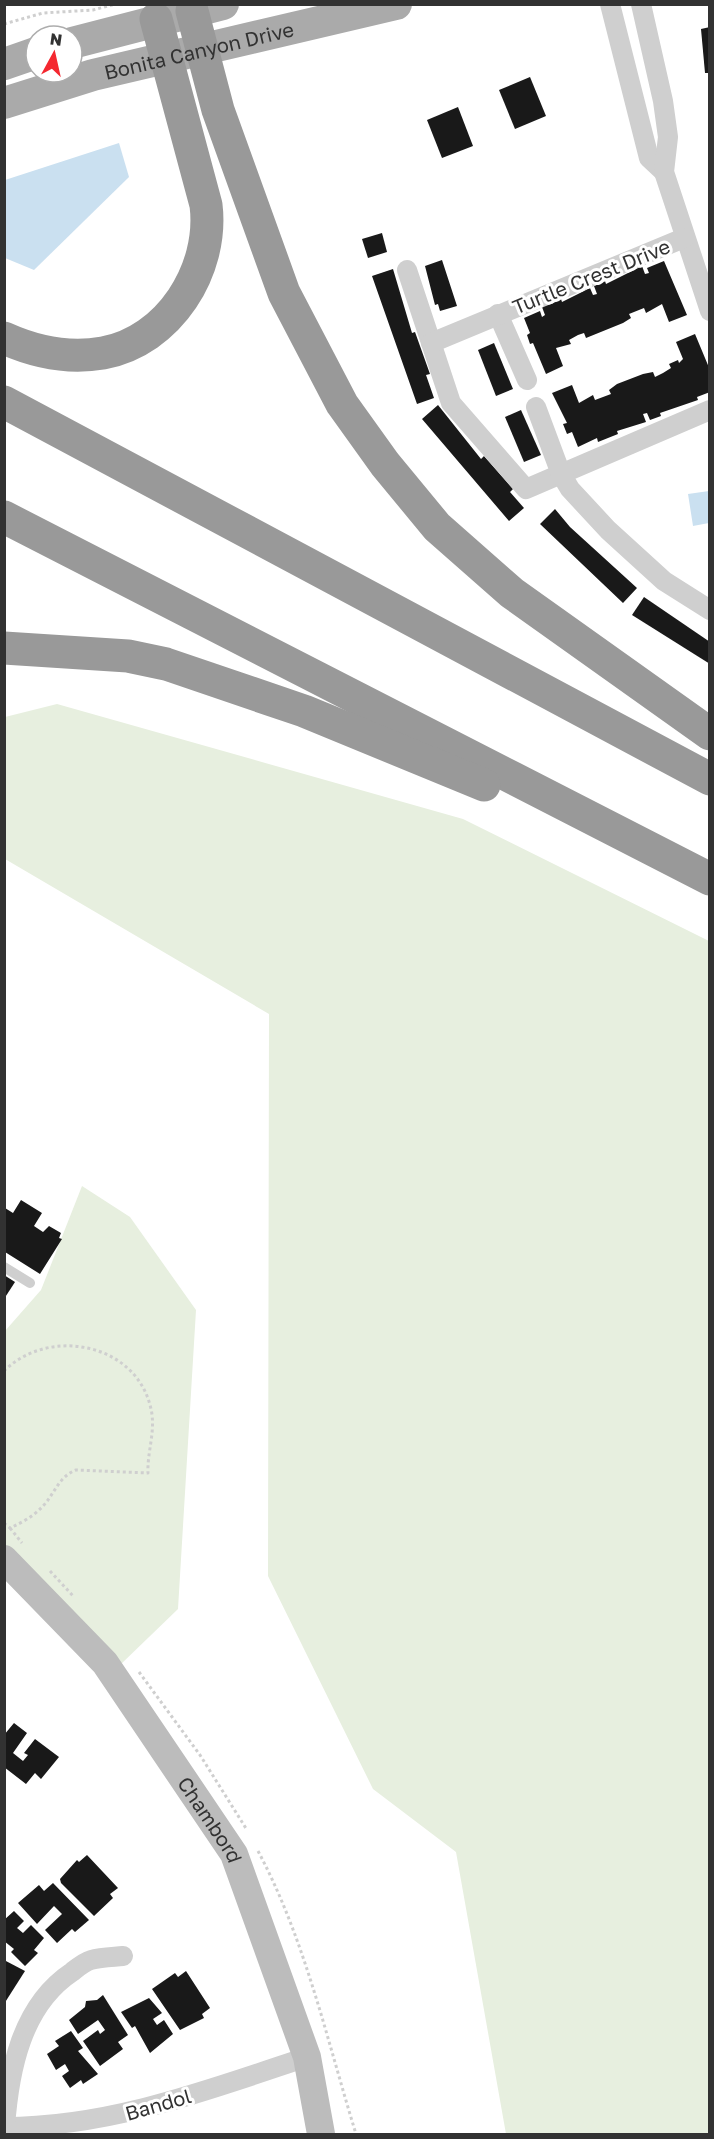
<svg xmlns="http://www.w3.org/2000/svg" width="714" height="2139" font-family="'Golos Text',sans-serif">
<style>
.green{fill:#e7efdf}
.water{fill:#cae0f0}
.building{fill:#191919}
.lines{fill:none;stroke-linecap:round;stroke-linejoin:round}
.path{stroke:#cfcfcf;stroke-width:3;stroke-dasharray:3 3;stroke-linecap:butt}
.lane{stroke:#cfcfcf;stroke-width:10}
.street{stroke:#cfcfcf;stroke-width:20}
.secondary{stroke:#bcbcbc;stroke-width:28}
.primary{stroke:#aaa;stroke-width:32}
.highway{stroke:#999;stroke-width:33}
.labels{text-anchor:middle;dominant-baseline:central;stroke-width:6;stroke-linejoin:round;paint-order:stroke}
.street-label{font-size:20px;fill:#323232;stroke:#fff}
</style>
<rect width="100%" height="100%" fill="#fff"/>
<!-- green -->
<g class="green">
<polygon points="57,704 463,819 709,941 709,2134 506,2134 456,1852 373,1789 268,1576 269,1014 5,859 5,717"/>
<polygon points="82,1186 130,1217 196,1310 178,1609 120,1665 5,1545 5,1331 41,1290"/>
</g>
<!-- water -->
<g class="water">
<polygon points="119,143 129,177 34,270 5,258 5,180"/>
<polygon points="709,491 709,523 693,526 688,494"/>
</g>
<!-- building -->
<g class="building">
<polygon points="710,27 710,73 705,73 701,29"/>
<polygon points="530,77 546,116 515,129 499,90"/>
<polygon points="458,107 473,146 442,158 427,120"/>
<polygon points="382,233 387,252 368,258 362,239"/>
<polygon points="442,260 457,306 440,311 438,304 435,305 425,266"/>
<polygon points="664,261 687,315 669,322 662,304 646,313 644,308 629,314 631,318 623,323 586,338 584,333 578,335 569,340 571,344 556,348 563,366 546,374 533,343 530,344 527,335 530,333 524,318 540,311 542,317 545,315 542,307 561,299 562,302 590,288 593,295 597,294 594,286 605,281 606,284 642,266 645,274 649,273 647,268"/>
<polygon points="393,269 412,333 415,332 430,374 426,375 434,398 417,404 372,276"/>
<polygon points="695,334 710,370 710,392 697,397 698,400 660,413 661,416 650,420 647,413 643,414 646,422 617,431 618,434 598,442 597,438 578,447 572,432 567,434 563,424 567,423 552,393 572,385 579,403 593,395 595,400 611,394 609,390 617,384 643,374 653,372 655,377 663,373 671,368 669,364 678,360 679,363 683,359 676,342"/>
<polygon points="494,343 513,389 496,396 478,350"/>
<polygon points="438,405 481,459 484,456 513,489 510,492 524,508 509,521 422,419"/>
<polygon points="521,410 541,455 524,462 505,417"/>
<polygon points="555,509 570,527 637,588 623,603 540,524"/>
<polygon points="644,597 710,642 710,664 632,615"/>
<polygon points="21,1200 42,1213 34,1226 43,1232 49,1226 61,1233 59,1238 62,1239 40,1274 5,1252 5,1208 13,1213"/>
<polygon points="4,1275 15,1282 4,1299"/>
<polygon points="14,1723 27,1733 13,1753 23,1761 28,1755 24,1753 35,1739 59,1757 41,1779 35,1773 26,1784 4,1767 4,1735"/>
<polygon points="87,1855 118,1888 110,1894 113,1898 94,1916 61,1883 60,1879 77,1860 79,1862"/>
<polygon points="53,1883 89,1920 75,1932 72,1929 57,1943 45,1930 62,1914 54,1906 37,1924 18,1903 39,1885 44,1891"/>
<polygon points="14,1911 24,1921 17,1928 23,1933 31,1925 44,1938 34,1950 38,1953 25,1966 11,1952 14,1949 4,1941 4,1920"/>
<polygon points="4,1960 25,1971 4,2004"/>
<polygon points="186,1971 210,2008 202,2014 204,2018 180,2030 152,1989 175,1973 178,1977"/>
<polygon points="103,1995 128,2035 118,2042 123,2049 100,2066 83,2041 98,2030 100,2034 105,2030 98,2020 78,2034 69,2020 85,2007 86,2001 97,2000"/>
<polygon points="149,1998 162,2013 153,2019 157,2025 164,2020 173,2034 150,2053 135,2026 132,2028 121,2012"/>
<polygon points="71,2031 83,2048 78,2051 98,2074 83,2084 81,2080 70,2088 62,2076 69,2071 65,2064 56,2070 47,2054 59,2046 55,2041"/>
</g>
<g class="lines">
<!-- path -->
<g class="path">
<polyline points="4,24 43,13 93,10 116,4"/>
<path d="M4,1371C49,1326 137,1343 151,1409C156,1431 147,1452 148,1473L76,1470C58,1477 55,1494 42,1507C34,1516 21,1523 10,1528L4,1523"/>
<polyline points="10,1528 22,1543"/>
<polyline points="50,1571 74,1597"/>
<polyline points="139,1672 200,1755 247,1830"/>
<path d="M258,1851C305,1939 327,2040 356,2134"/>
</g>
<!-- lane -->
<polyline class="lane" points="4,1267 30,1283"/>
<!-- street -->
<g class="street">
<polyline points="610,4 649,158 664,172"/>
<polyline points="641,4 663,101 668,137 664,172 710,311"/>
<polyline points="407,270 451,403 526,489 710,410"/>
<polyline points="498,314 527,380"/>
<polyline points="431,343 684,238"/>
<polyline points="536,407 561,474 570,489 608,530 664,581 710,610"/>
<path d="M4,2127C110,2127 208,2090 307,2057"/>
<path d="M5,2127C9,2071 21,2006 72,1972C77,1968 84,1962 91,1960C101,1957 113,1957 123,1956"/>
</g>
<!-- secondary -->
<path class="secondary" id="s1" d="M4,1559L105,1663L234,1854L307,2057L321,2134"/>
<!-- primary -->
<g class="primary">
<polyline points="72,43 223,4"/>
<polyline points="4,64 36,53"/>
<path id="s2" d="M4,103L93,75L396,4"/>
</g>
<!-- highway -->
<g class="highway">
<polyline points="192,11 218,110 284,293 342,404 385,464 437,527 512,593 710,734"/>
<path d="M4,338C35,352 69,359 103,353C169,341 214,270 206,205L156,19"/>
<polyline points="4,402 710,779"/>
<polyline points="4,517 710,879"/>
<polyline points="4,648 128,656 166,664 304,711 484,785"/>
</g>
</g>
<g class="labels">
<!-- street labels -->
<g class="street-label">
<text stroke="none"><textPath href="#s2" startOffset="202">Bonita Canyon Drive</textPath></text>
<text transform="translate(591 276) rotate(-22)">Turtle Crest Drive</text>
<text stroke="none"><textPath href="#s1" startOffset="334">Chambord</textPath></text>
<text transform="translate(158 2104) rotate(-16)">Bandol</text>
</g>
</g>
<!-- border -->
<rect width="714" height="2139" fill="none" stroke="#323232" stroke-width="12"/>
<!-- north arrow -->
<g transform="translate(54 54) rotate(8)"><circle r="28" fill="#ffffff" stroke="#adadad" stroke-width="1.5"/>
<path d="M0-4.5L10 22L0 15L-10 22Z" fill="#f42830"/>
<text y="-9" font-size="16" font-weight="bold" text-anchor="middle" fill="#323232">N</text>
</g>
</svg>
